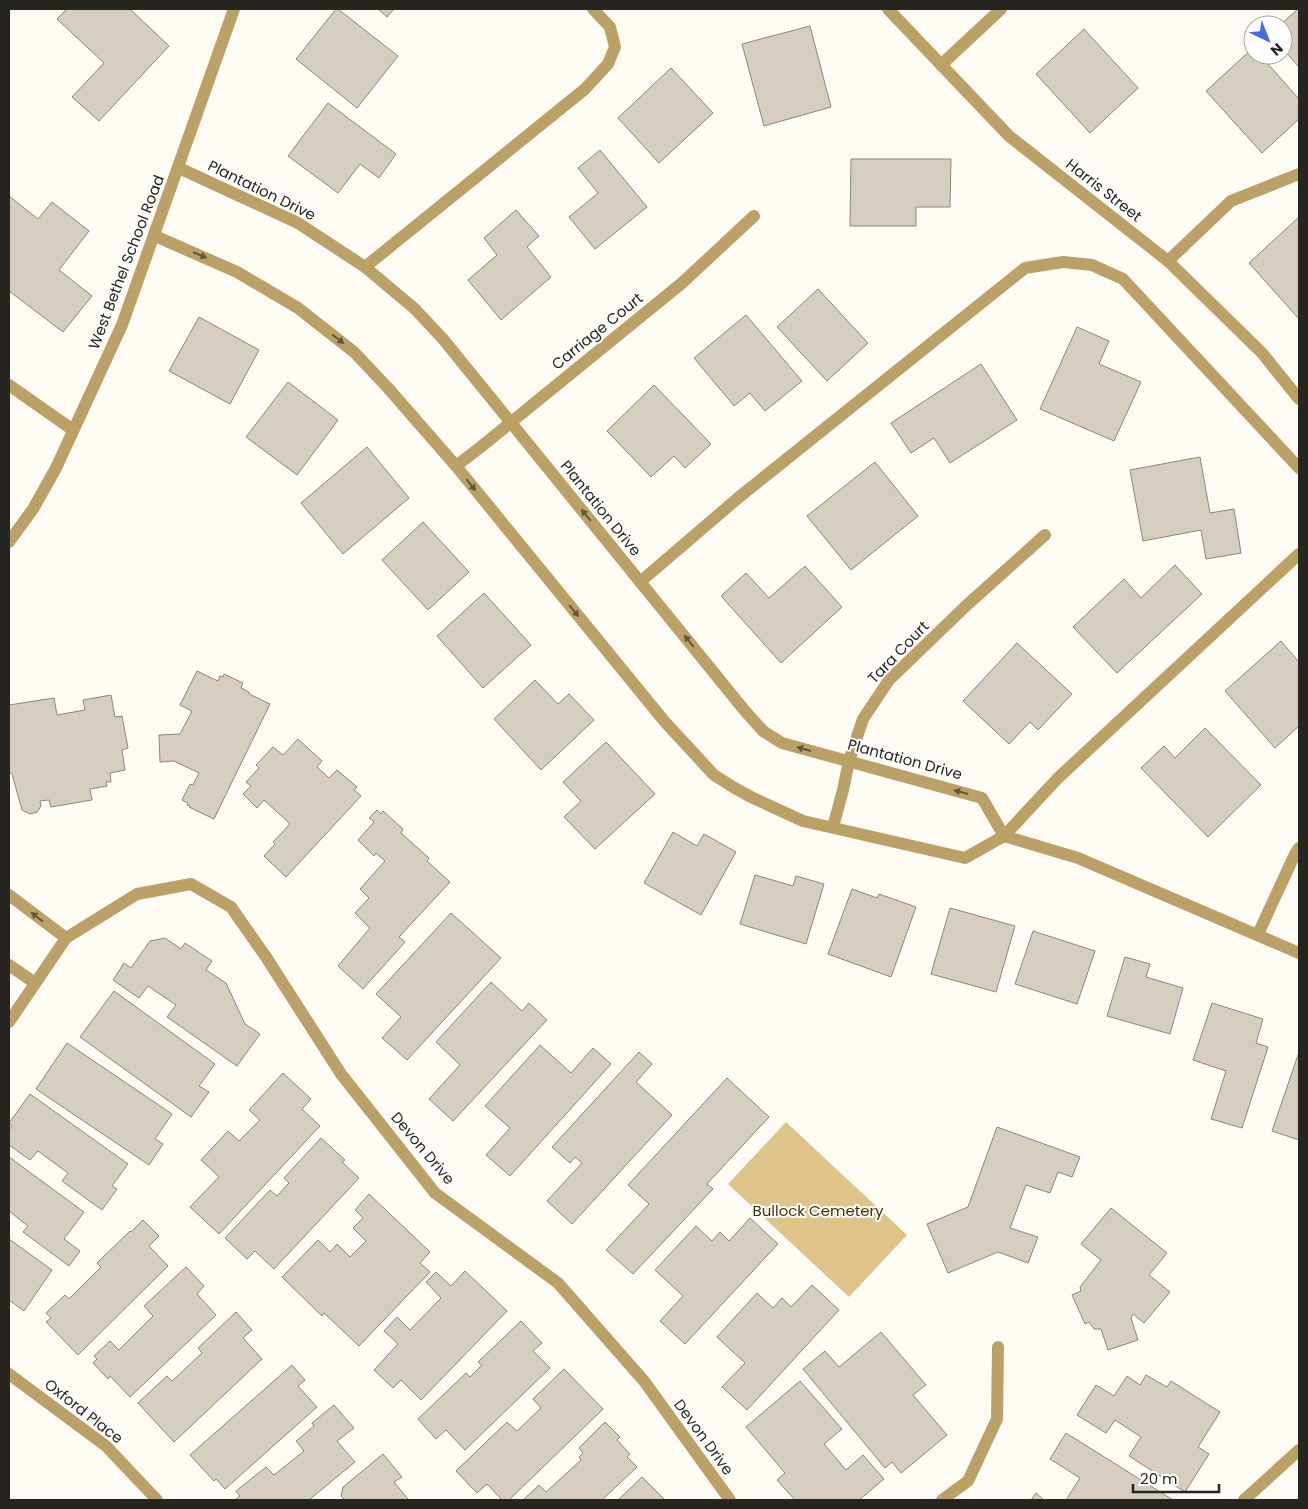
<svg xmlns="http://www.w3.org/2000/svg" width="1308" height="1509" font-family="Poppins,sans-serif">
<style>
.green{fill:#dfc48a}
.building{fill:#d5cec0;stroke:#8d8779}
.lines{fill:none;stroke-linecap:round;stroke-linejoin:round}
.lane{stroke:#bca167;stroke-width:12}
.street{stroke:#bca167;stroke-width:12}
.oneway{fill:#63573c}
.labels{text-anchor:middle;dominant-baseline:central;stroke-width:4;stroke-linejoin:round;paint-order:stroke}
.street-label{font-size:15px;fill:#272520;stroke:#fff}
.park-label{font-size:15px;fill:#413106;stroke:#fff}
</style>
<rect width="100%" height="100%" fill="#fefbf5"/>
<!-- green -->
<polygon class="green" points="786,1122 907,1235 849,1297 728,1184"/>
<!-- building -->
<g class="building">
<polygon points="67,9 130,9 169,46 99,121 72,97 104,63 57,19"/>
<polygon points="336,9 338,9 398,56 357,108 296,59"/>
<polygon points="378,9 394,9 387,17"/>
<polygon points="1298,9 1299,9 1299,67 1283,49 1283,25 1280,25"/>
<polygon points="810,26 831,107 764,126 742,44"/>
<polygon points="1084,29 1138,88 1090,133 1036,74"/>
<polygon points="1253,48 1253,55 1260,55 1299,99 1299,119 1262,153 1206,91"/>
<polygon points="671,68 713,113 659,163 618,118"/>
<polygon points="328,103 396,154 379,178 360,164 338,193 288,156"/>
<polygon points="600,150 647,207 595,249 569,217 598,193 578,168"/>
<polygon points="851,159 951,159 950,207 916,207 916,226 850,226"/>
<polygon points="9,196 38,219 52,202 89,231 59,270 92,296 63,332 9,291"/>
<polygon points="516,210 539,236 527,247 551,277 501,320 468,280 497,255 484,238"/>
<polygon points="1299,217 1299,319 1249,263"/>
<polygon points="818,289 868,343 827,381 777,327"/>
<polygon points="746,315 802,381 765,411 750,393 734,406 694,358"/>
<polygon points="199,317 259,350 230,404 169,371"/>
<polygon points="1077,327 1109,341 1099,364 1141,382 1114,441 1040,409"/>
<polygon points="981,364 1017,420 950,463 934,438 911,453 891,423"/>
<polygon points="288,382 338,420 297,475 246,437"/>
<polygon points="654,385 711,444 685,468 674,456 651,477 607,431"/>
<polygon points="367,447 409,498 343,554 301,503"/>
<polygon points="1200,457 1210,513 1234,509 1241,553 1206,559 1201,530 1143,541 1130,470"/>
<polygon points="875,462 918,516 851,570 807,516"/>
<polygon points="423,522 469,572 428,610 382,560"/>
<polygon points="1175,565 1202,594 1117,673 1073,627 1124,579 1141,598"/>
<polygon points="805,566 842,607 781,663 721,596 746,573 769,598"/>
<polygon points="484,593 531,645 483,688 437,636"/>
<polygon points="1281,641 1299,662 1299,726 1275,748 1225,691"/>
<polygon points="1017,643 1072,694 1038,730 1030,722 1009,744 963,701"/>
<polygon points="197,671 218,681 220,676 223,677 224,674 243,683 241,688 249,692 249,694 270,704 214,819 189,807 190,806 187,805 188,803 182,800 190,784 193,785 199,773 174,761 160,762 159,735 180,734 192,711 180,705"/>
<polygon points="535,680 558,704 569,694 594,720 541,770 494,719"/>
<polygon points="111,695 115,717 122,716 128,748 122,750 125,770 110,773 111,782 106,782 107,786 90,789 92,800 51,807 49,800 40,801 41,806 37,812 30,814 22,810 12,774 9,772 9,705 54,698 57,715 85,710 83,700"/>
<polygon points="1205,728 1261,785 1208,837 1141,768 1164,746 1175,758"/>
<polygon points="298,739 322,761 317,767 329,778 337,770 357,787 354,790 361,796 286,877 264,856 275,844 273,842 290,824 264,800 257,808 243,794 251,786 246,782 259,768 256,765 273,747 283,755"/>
<polygon points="606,742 655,794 595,849 564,817 581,801 563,782"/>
<polygon points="377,810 381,814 383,811 403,829 401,833 429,858 427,861 450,882 399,937 405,942 363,989 338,966 370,928 355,913 369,898 360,889 385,861 376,853 374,856 358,840 374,822 369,818"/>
<polygon points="673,832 697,846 704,834 736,852 701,915 644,883"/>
<polygon points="755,875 793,886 796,876 824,884 806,944 740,924"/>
<polygon points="852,889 877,898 879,894 916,907 891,977 828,954"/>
<polygon points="950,908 1015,926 996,992 931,974"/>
<polygon points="451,913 501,958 407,1060 382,1038 401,1017 376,994"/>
<polygon points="1033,931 1095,951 1077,1004 1015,984"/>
<polygon points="165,938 181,949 185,943 212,961 206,970 226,983 245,1024 260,1034 237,1066 167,1017 176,1005 148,986 139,998 113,980 124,963 131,968 150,941"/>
<polygon points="1125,957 1150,964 1146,977 1183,988 1170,1034 1107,1016"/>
<polygon points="491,982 522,1011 529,1003 547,1020 453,1121 429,1099 460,1065 436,1042"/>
<polygon points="114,991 215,1064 199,1086 209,1092 191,1117 80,1037"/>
<polygon points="1212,1003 1263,1019 1256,1043 1268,1047 1242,1128 1211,1119 1226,1071 1193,1060"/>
<polygon points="67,1043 172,1114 155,1139 163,1144 149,1165 36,1089"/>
<polygon points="540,1045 571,1073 593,1048 611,1064 510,1176 486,1155 510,1128 485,1106"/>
<polygon points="639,1052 652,1064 636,1082 672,1115 572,1224 547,1201 582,1163 575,1157 570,1163 552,1147"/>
<polygon points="1299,1052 1299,1140 1272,1131"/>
<polygon points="283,1073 311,1099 302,1109 320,1126 219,1234 190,1207 219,1177 201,1160 228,1131 239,1141 260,1120 249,1110"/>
<polygon points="727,1078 769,1117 707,1184 713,1189 633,1274 606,1250 649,1204 628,1185"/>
<polygon points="30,1094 128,1164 112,1186 117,1189 102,1210 62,1181 68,1173 38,1151 30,1160 9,1145 9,1130 12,1126 9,1123"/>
<polygon points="997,1127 1080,1157 1072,1177 1058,1172 1050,1193 1026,1185 1010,1228 1038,1237 1028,1263 998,1252 948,1273 927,1224 968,1207"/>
<polygon points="321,1138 345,1160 342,1162 359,1178 274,1269 255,1251 247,1259 225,1238 270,1190 277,1196 289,1183 284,1178"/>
<polygon points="9,1157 84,1212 64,1239 80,1251 69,1266 23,1232 28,1226 9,1211"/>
<polygon points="369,1194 430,1252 420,1263 430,1272 359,1346 324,1313 322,1316 282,1277 318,1240 330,1252 337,1244 350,1257 366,1241 353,1228 363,1218 355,1210"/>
<polygon points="1111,1208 1167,1253 1149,1275 1170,1292 1144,1323 1133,1314 1131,1318 1138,1340 1108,1350 1101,1329 1094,1329 1089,1322 1085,1324 1072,1295 1081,1291 1080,1287 1101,1260 1081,1244"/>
<polygon points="750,1218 778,1244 685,1344 660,1321 683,1296 655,1270 696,1226 712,1241 720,1232 729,1241"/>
<polygon points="143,1220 159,1236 149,1246 168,1266 78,1355 46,1322 51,1318 46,1313 65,1295 69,1299 101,1267 97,1263 130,1231 131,1232"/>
<polygon points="9,1239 52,1270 24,1311 9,1300"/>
<polygon points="186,1267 204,1286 197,1294 216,1315 130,1397 110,1376 108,1379 93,1363 97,1359 94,1356 110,1341 119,1350 153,1316 144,1306"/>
<polygon points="465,1271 507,1311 421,1400 401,1380 393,1388 374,1370 398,1344 384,1331 397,1317 410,1330 441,1298 426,1282 436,1272 451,1286"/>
<polygon points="812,1285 839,1310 747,1410 722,1387 745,1363 717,1337 757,1293 773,1308 782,1298 791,1307"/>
<polygon points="236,1312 252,1330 243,1338 262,1359 174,1442 138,1403 167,1376 172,1381 202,1353 198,1348"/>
<polygon points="521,1321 542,1343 533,1351 550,1368 465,1450 446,1430 436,1439 418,1419 466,1373 470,1377 482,1365 478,1362"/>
<polygon points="881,1332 926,1385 913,1395 947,1435 901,1473 892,1462 885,1468 803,1369 825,1351 839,1367"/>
<polygon points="292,1365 305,1380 298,1386 317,1407 225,1489 216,1479 214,1481 190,1455"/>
<polygon points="564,1369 603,1409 509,1500 502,1500 487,1484 477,1493 456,1471 507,1422 517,1431 541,1408 533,1399"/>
<polygon points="1146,1375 1167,1387 1171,1381 1220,1412 1198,1447 1209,1454 1185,1492 1129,1456 1141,1437 1115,1420 1106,1433 1077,1415 1096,1385 1114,1396 1127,1376 1140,1385"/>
<polygon points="800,1381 842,1429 824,1444 846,1470 863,1455 884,1479 859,1500 795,1500 777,1480 785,1473 746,1427"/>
<polygon points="334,1405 354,1428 337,1441 355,1462 309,1500 235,1500 240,1496 236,1491 266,1467 274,1475 304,1451 296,1441 314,1426 312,1423"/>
<polygon points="605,1422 620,1437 617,1440 630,1454 627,1457 637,1467 602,1500 523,1500 539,1485 546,1492 581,1460 579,1457 583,1453 579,1448"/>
<polygon points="1066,1433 1173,1500 1066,1500 1080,1478 1050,1459"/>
<polygon points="383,1454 402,1477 394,1482 409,1500 345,1500 341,1496 343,1487"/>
<polygon points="642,1477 665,1500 618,1500"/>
<polygon points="1036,1493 1044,1500 1031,1500"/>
</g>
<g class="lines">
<!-- lane -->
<g class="lane">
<polyline points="365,267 585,89 608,64 615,47 610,27 593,9"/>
<polyline points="640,582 738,498 1025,268 1063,262 1092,265 1123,279 1299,468"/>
<polyline points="1004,836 1058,778 1299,554"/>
<polyline points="1244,1500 1299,1450"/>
</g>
<!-- street -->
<g class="street">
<polyline points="888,9 1009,136 1168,261 1262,353 1299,399"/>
<polyline points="941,65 1001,9"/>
<polyline points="179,168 298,223 365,267 415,309 443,339 745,711 763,731 782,743 982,798 1004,836"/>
<polyline points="155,236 237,272 298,308 354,352 388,388 456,466 665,722 714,775 733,787 751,797 803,821 965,858 1004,836 1078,858 1299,953"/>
<polyline points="1168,261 1231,201 1299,174"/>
<polyline points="9,385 73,430"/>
<polyline points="456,466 482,446 682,283 754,216"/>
<polyline points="9,542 33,509 56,468 122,325 234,9"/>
<polyline points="833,827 843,790 849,761 863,719 889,680 968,604 1045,535"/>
<polyline points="9,895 66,938"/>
<polyline points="1258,934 1295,854 1299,848"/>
<polyline points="9,965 35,983"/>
<polyline points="9,1022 66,938 137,894 191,884 231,907 266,957 341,1074 435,1193 558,1283 644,1381 730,1500"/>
<polyline points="9,1374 106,1446 157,1500"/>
<polyline points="942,1500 968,1481 997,1419 998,1347"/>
</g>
</g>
<!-- one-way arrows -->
<defs><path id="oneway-solid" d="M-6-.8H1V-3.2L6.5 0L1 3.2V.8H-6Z" transform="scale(1.25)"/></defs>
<g class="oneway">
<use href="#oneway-solid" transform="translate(200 255) rotate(23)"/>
<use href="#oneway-solid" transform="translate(338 339) rotate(37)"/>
<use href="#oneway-solid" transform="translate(471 485) rotate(51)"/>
<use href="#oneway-solid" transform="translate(586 515) rotate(-129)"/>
<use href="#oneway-solid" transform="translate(574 611) rotate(51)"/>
<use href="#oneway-solid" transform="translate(689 641) rotate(-129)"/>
<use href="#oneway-solid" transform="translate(804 749) rotate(-165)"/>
<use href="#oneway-solid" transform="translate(961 792) rotate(-165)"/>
<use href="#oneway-solid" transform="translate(37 917) rotate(-142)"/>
</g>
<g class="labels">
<!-- street labels -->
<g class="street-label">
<text transform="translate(262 190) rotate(26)">Plantation Drive</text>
<text transform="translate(1104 190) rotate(38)">Harris Street</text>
<text transform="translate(126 262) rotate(-69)">West Bethel School Road</text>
<text transform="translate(597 331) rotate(-39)">Carriage Court</text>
<text transform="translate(601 508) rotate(51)">Plantation Drive</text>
<text transform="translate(898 652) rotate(-46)">Tara Court</text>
<text transform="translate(905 759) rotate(15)">Plantation Drive</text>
<text transform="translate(423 1148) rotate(50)">Devon Drive</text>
<text transform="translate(84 1411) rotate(38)">Oxford Place</text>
<text transform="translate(704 1437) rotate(54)">Devon Drive</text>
</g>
<!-- park labels -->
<g class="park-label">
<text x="818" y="1210">Bullock Cemetery</text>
</g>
</g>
<!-- border -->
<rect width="1308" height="1509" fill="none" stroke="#272520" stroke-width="20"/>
<!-- north arrow -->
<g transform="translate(1268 40) rotate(137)"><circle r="24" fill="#ffffff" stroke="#a9a8a6"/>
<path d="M0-4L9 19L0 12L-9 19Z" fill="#426dde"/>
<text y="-8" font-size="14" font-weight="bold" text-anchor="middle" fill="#272520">N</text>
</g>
<!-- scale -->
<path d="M1133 1484v8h86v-8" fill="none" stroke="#272520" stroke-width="2.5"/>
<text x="1140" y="1484" font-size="15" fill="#272520" stroke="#ffffff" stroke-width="4" paint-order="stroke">20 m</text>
</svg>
